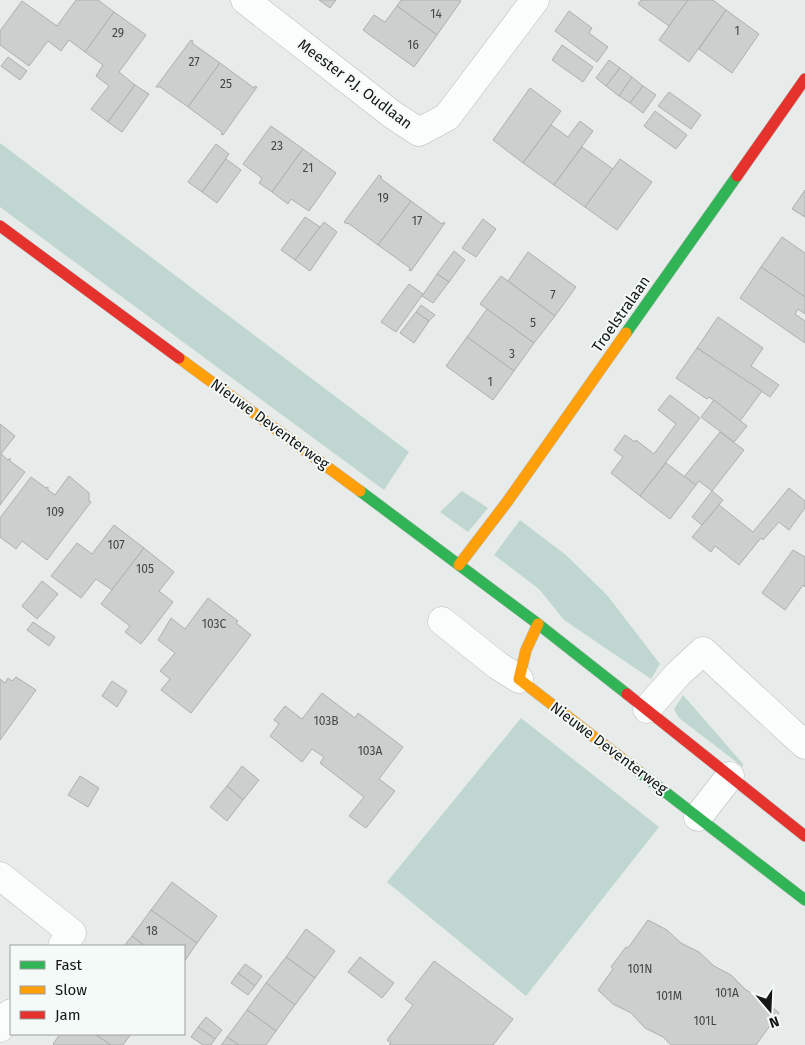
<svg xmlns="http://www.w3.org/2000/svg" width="805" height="1045" font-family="'Fira Sans',sans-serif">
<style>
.green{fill:#bfd7d0}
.building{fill:#cccfcd;stroke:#acb0ae}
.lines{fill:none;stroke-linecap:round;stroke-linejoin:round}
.street-casing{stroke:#bbbebd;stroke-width:29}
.fast-casing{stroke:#bbbebd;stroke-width:12}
.slow-casing{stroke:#bbbebd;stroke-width:12}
.jam-casing{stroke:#bbbebd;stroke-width:12}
.street{stroke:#fbfcfc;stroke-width:28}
.fast{stroke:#30b455;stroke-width:11}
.slow{stroke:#ff9f0a;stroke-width:11}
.jam{stroke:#e5322d;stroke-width:11}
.labels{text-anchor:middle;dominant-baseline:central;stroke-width:4;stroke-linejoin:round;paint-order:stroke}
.number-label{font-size:12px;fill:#434544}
.street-label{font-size:15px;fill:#151716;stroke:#f4faf8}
</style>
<rect width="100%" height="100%" fill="#e7ecea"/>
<!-- green -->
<g class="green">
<polygon points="0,143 409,452 384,490 0,207"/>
<polygon points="462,491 488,508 468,532 440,512"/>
<polygon points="520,520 566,555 607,595 660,664 651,679 564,620 539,589 494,555"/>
<polygon points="683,695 743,764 743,767 679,718 674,709"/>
<polygon points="521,718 659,827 526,996 387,882"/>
</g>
<!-- building -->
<g class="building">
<polygon points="76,0 98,0 114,12 85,52 69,40 61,51 48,41 29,66 0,45 0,31 22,1 57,26"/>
<polygon points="319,0 336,0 330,8"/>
<polygon points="401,0 459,0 461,1 437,35 397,6"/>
<polygon points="641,0 688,0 669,26 638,4"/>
<polygon points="688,0 713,0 726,10 689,62 659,40"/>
<polygon points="397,6 437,35 414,67 363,30 374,15 385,22"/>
<polygon points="726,10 759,34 732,73 699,49"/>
<polygon points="569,11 592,28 589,33 608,47 597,62 555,31"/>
<polygon points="114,12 146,35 119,72 135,85 108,122 91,109 109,86 96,76 103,65 85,52"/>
<polygon points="191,40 193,41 192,43 220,63 188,107 160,87 156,87"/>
<polygon points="562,45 593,67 583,82 552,60"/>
<polygon points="8,57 27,71 20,80 1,66"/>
<polygon points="609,60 620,68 606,86 596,78"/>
<polygon points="220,63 254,88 255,86 257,87 223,135 221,134 222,132 188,107"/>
<polygon points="620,68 632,77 619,96 606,86"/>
<polygon points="632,77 643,86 630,103 619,96"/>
<polygon points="135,85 149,94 122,132 108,122"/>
<polygon points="643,86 656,95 643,113 630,103"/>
<polygon points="530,88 561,111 523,163 493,140"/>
<polygon points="669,92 701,115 691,129 658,106"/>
<polygon points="655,111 687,135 676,149 644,126"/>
<polygon points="580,121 593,131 554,185 523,163 551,125 568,137"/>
<polygon points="271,126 303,149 272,192 259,183 262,178 243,164"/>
<polygon points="216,144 229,154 202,192 188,182"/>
<polygon points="582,147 613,169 585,207 554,185"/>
<polygon points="303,149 336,173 309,211 291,199 288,204 272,192"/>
<polygon points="226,159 241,170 217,203 202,192"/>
<polygon points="620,159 652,182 617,230 585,207"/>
<polygon points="379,175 382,177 380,178 411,201 378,245 348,223 347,224 344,222"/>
<polygon points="805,190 805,217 792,209"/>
<polygon points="411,201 442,224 444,222 445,223 411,271 409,270 410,268 378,245"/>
<polygon points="305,217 320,227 295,260 281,250"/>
<polygon points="483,219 496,229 476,257 462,248"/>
<polygon points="324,222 337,232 310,271 295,260"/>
<polygon points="782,237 805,253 805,297 761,267"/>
<polygon points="454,251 465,260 449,282 437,274"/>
<polygon points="528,252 576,287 555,316 508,281"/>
<polygon points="761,267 805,297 805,314 798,309 795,314 805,321 805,343 740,298"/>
<polygon points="437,274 449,282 433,303 422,296"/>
<polygon points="501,276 555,316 534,343 480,304"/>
<polygon points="409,284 423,294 396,332 381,322"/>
<polygon points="421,305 435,315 429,321 416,312"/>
<polygon points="487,309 534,343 514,371 467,337"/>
<polygon points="416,312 429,321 414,343 400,333"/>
<polygon points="718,317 763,348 751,366 779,385 770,397 697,348"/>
<polygon points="467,337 514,371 493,400 446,366"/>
<polygon points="697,348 762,391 740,421 709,397 707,399 676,378"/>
<polygon points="670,395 700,418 640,496 611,473 623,457 614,450 625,435 635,442 636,440 654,454 676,424 658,410"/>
<polygon points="714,400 747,426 734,442 701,417"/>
<polygon points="0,424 15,436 1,454 8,460 10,458 10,461 25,472 0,505"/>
<polygon points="720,432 744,450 712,491 699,481 696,485 684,477"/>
<polygon points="666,463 696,485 670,519 640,496"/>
<polygon points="69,476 89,493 89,501 91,502 47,560 22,541 16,549 0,537 0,518 31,477 46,488 48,487 48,490 55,495"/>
<polygon points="789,488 805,501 805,508 789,530 779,522 763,540 761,538 739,565 715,546 711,552 692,537 719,505 753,532"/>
<polygon points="712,491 723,500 702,525 692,517"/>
<polygon points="114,525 144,548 112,590 96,579 81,598 51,576 77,543 92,554"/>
<polygon points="144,548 174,572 159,591 173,602 141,644 125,632 130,626 101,604"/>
<polygon points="793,550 805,557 805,587 803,585 785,610 762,593"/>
<polygon points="42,581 58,594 37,619 22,606"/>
<polygon points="208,598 238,621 236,623 251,635 191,713 161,690 170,679 160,671 175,653 158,640 171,618 185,629"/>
<polygon points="33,622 55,637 49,646 27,630"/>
<polygon points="16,677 36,690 0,740 0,679 5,683 8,678 12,681"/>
<polygon points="112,681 127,691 117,707 102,696"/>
<polygon points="322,693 355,718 358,713 403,747 379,779 395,791 366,828 349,816 364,797 320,763 324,757 312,749 302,762 270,736 279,724 274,720 285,706 302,719"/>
<polygon points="242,766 259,780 243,800 227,786"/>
<polygon points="80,776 99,788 88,807 68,795"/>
<polygon points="227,786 243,800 227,821 210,807"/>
<polygon points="172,882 217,916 197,943 151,910"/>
<polygon points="151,910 197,943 184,962 184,946 145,946 132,936"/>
<polygon points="648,920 667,930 681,943 699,952 714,966 731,975 746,990 763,999 779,1013 756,1045 671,1045 663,1037 645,1028 631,1013 613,1004 598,990 613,969 611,967 626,947 628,948"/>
<polygon points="306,929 335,951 315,978 286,957"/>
<polygon points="132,936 145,946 124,946"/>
<polygon points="286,957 315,978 295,1005 266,983"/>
<polygon points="360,957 394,983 382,998 348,972"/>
<polygon points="434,961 513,1019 493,1045 389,1045 391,1043 387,1040 413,1005 405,999"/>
<polygon points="245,964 262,976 255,986 238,973"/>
<polygon points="238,973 255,986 248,995 231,983"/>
<polygon points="266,983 295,1005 276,1031 247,1010"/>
<polygon points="247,1010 276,1031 266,1045 239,1045 227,1037"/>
<polygon points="206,1017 222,1030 215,1039 198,1027"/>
<polygon points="198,1027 215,1039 211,1045 203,1045 191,1037"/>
<polygon points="60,1034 95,1034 111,1045 54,1045 53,1044"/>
<polygon points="95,1034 131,1034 123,1045 111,1045"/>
<polygon points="227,1037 239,1045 221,1045"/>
</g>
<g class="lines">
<!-- street casing -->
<g class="street-casing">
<g id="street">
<polyline points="245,0 393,115 419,132 447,117 535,0"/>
<polyline points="442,621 497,665 519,679"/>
<polyline points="647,709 678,674 703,651 805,745"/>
<polyline points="698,817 730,776"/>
<polyline points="0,876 72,933 62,946"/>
<polyline points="0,1028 11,1013"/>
</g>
</g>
<!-- fast casing -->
<g class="fast-casing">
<g id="fast">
<polyline points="626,333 737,176"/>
<polyline points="360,491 538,624 627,694"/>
<polyline points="638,771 805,900"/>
</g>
</g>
<!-- slow casing -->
<g class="slow-casing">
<g id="slow">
<polyline points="179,358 360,491"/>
<polyline points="459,565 507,502 626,333"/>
<polyline points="538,624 526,650 519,679 638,771"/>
</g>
</g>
<!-- jam casing -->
<g class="jam-casing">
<g id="jam">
<polyline points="737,176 805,79"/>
<polyline points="0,226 179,358"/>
<polyline points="627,694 805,836"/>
</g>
</g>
<!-- street -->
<use href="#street" class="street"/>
<!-- fast -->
<use href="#fast" class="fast"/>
<!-- slow -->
<use href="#slow" class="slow"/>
<!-- jam -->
<use href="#jam" class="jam"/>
</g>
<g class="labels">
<!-- number labels -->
<g class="number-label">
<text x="436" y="14">14</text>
<text x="737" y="31">1</text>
<text x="118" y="33">29</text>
<text x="413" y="45">16</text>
<text x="194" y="62">27</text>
<text x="226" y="84">25</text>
<text x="277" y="146">23</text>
<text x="308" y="168">21</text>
<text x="383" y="198">19</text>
<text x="417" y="221">17</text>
<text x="553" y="295">7</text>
<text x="533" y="323">5</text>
<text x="512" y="354">3</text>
<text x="490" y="382">1</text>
<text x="55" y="512">109</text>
<text x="116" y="545">107</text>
<text x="145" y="569">105</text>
<text x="214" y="624">103C</text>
<text x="326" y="721">103B</text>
<text x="370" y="751">103A</text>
<text x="152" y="931">18</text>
<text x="640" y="969">101N</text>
<text x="727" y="993">101A</text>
<text x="669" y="996">101M</text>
<text x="705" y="1021">101L</text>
</g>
<!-- street labels -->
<g class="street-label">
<text transform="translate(355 84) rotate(37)">Meester P.J. Oudlaan</text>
<text transform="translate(621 314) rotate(-55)">Troelstralaan</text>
<text transform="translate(270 424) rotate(36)">Nieuwe Deventerweg</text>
<text transform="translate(609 748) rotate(37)">Nieuwe Deventerweg</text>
</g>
</g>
<!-- legend -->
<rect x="10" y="945" width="175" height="90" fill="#f4faf8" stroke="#9b9f9e"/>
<rect x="20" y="961" width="25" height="8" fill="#30b455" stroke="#9b9f9e"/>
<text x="55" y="970" font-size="15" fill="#151716">Fast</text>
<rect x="20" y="986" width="25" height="8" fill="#ff9f0a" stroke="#9b9f9e"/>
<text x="55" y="995" font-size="15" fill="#151716">Slow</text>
<rect x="20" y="1011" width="25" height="8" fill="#e5322d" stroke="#9b9f9e"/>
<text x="55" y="1020" font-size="15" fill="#151716">Jam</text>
<!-- north arrow -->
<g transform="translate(770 1010) rotate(161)" stroke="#f4faf8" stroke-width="4" paint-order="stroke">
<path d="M0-4L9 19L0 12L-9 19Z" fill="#151716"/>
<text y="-8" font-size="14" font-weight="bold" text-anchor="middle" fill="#151716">N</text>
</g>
</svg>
